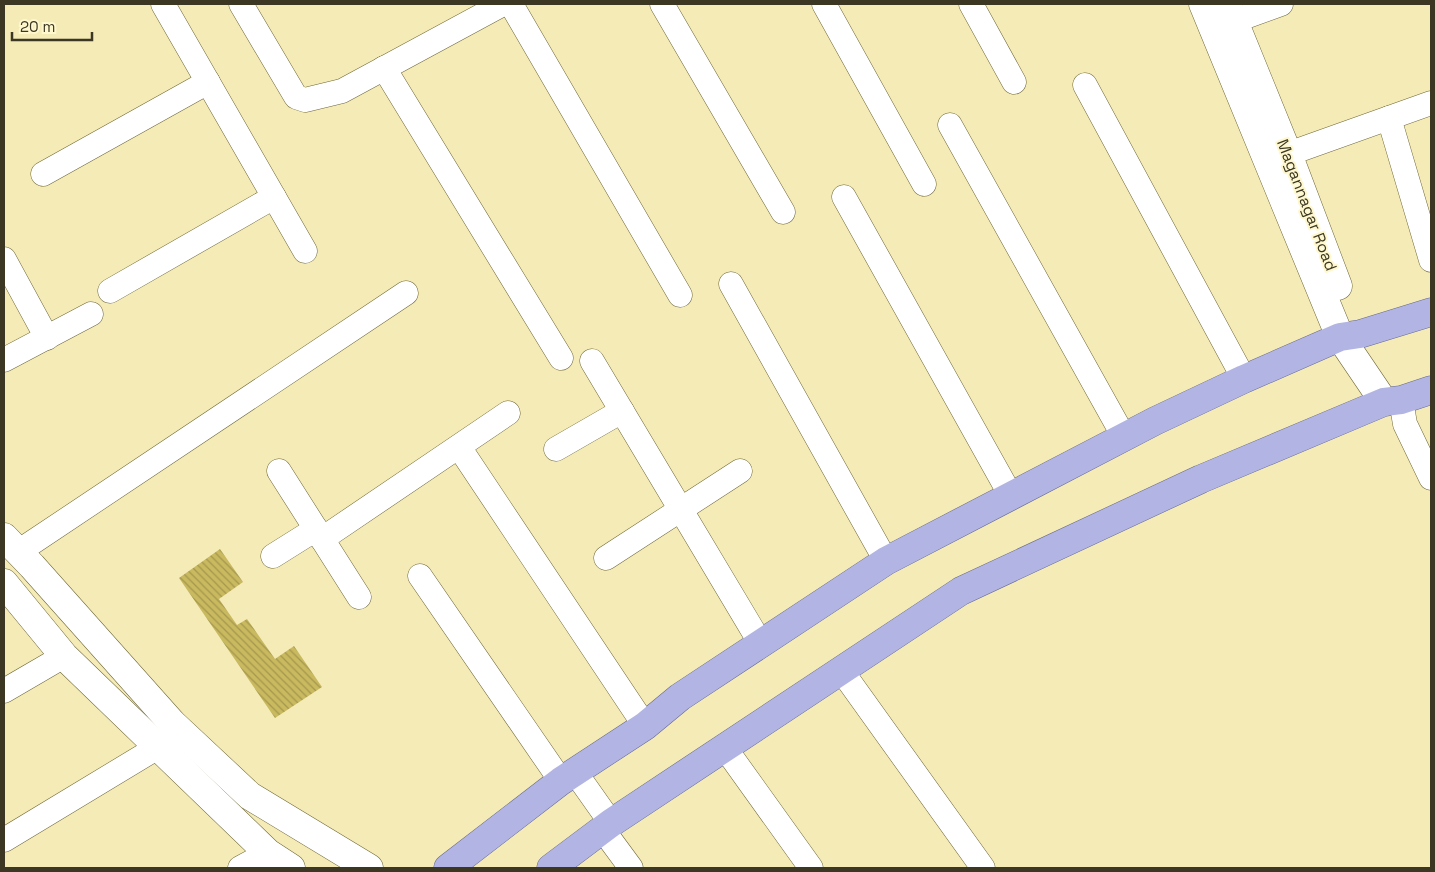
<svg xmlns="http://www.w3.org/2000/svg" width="1435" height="872" font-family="'Space Grotesk',sans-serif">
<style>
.building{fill:url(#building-back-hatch)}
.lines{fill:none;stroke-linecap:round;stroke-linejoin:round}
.street-casing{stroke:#6f6737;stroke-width:25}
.secondary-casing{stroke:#6f6737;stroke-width:29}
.primary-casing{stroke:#676894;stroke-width:29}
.street{stroke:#fff;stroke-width:24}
.secondary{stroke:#fff;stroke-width:28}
.primary{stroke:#b2b5e3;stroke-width:28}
.labels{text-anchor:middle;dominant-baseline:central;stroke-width:4;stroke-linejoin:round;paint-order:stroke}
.street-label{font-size:16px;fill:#3b3723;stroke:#fff8ce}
</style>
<defs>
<pattern id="building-back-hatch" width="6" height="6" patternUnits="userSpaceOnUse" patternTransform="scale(1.25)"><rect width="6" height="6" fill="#c9b95f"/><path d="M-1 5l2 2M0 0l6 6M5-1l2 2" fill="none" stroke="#a4974e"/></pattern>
</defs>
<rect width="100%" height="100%" fill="#f4ebb7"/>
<!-- building -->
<polygon class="building" points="220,549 243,582 219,599 237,625 247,619 275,659 294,646 322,687 275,718 179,578"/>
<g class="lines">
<!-- street casing -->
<g class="street-casing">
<g id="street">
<polyline points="163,4 305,251"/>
<polyline points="241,4 296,97 305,100 342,91 503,4"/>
<polyline points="511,4 680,295"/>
<polyline points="662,4 783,212"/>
<polyline points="824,4 924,184"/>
<polyline points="971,4 1014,82"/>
<polyline points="1216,24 1234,21 1281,4"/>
<polyline points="384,68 561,358"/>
<polyline points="1085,85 1244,379"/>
<polyline points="1389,118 1431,260"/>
<polyline points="950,125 1124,437"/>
<polyline points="1288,154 1431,103"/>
<polyline points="43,174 208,82"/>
<polyline points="844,197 1011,496"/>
<polyline points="4,259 47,338"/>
<polyline points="731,284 886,561"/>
<polyline points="110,291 274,197"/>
<polyline points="4,360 91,314"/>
<polyline points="592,361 761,644"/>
<polyline points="1401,400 1405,424 1431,478"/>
<polyline points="459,447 645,726"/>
<polyline points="556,449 622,411"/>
<polyline points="279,471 359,597"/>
<polyline points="322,539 508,413"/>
<polyline points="18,552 406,293"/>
<polyline points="273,556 316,529"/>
<polyline points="606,558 740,471"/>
<polyline points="420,576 561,781"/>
<polyline points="841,670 983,868"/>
<polyline points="4,691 64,656"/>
<polyline points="725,748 811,868"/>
<polyline points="575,772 611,823"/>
<polyline points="603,830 631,868"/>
<polyline points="4,840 158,747"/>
<polyline points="240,868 268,853"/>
</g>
</g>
<!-- secondary casing -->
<g class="secondary-casing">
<g id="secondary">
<polyline points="1203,4 1340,337 1384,402"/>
<polyline points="1227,4 1288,154 1338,286"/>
<polyline points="4,537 32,566 172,723 250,796 369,868"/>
<polyline points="4,583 64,656 268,853 291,868"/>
</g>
</g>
<!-- primary casing -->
<g class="primary-casing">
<g id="primary">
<polyline points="448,868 561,781 645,726 680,697 886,561 1155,421 1244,379 1340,337 1360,334 1431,312"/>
<polyline points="551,868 611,823 961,591 1201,479 1384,402 1401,400 1431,390"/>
</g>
</g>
<!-- street -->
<use href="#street" class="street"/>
<!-- secondary -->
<use href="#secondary" class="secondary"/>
<!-- primary -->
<use href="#primary" class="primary"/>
</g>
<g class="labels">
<!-- street labels -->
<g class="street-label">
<text transform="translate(1307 205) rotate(69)">Magannagar Road</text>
</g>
</g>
<!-- border -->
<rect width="1435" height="872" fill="none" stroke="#3b3723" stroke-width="10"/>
<!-- scale -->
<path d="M12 32v8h80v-8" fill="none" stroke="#3b3723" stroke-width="2.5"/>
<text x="20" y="32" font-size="15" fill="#3b3723" stroke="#fff8ce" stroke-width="4" paint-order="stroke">20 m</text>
</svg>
